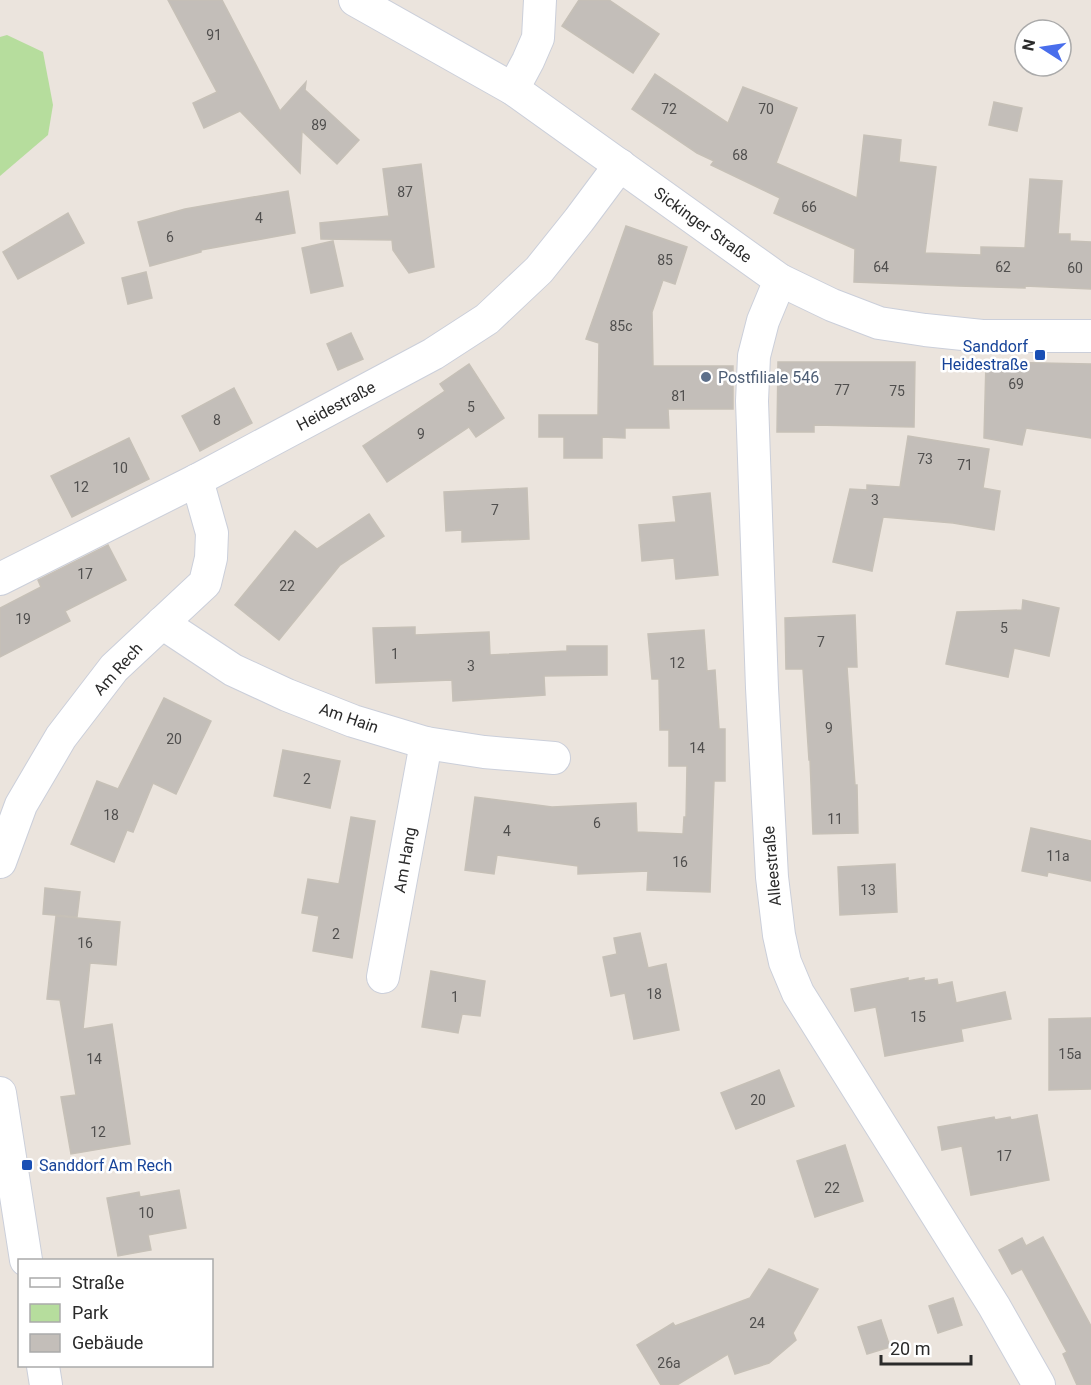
<svg xmlns="http://www.w3.org/2000/svg" width="1091" height="1385" font-family="Roboto,sans-serif">
<style>
.green{fill:#b6dd9d}
.building{fill:#c3beb9;stroke:#c6c0b7;stroke-width:1.5}
.lines{fill:none;stroke-linecap:round;stroke-linejoin:round}
.minor-casing{stroke:#cbcfda;stroke-width:34}
.minor{stroke:#fff;stroke-width:32}
.transit-dot{fill:#1a4fb4;stroke:#fff;stroke-width:2}
.service-dot{fill:#5c6f8a;stroke:#fff;stroke-width:2}
.labels{text-anchor:middle;dominant-baseline:central;stroke-width:5;stroke-linejoin:round;paint-order:stroke}
.number-label{font-size:14px;fill:#504f4e}
.street-label{font-size:16px;fill:#2a2a2a;stroke:#fff}
.transit-label{font-size:16px;fill:#164399;stroke:#fff;text-anchor:end}
.service-label{font-size:16px;fill:#4e5e75;stroke:#fff;text-anchor:start}
</style>
<rect width="100%" height="100%" fill="#ebe4dd"/>
<!-- green -->
<polygon class="green" points="7,35 43,52 53,105 48,135 0,176 0,37"/>
<!-- building -->
<g class="building">
<polygon points="168,0 222,0 280,111 306,82 305,90 359,140 337,164 302,131 300,173 240,111 204,128 193,103 217,92"/>
<polygon points="579,0 609,0 659,34 633,73 562,26"/>
<polygon points="655,74 728,123 743,87 797,108 776,163 857,198 864,135 901,140 899,162 936,167 925,253 981,255 981,247 1025,248 1030,179 1062,181 1058,234 1070,234 1070,241 1091,242 1091,289 1025,286 1025,288 958,286 854,282 855,249 774,213 780,198 711,165 714,161 697,153 632,109"/>
<polygon points="994,102 1022,108 1017,131 989,125"/>
<polygon points="421,164 434,267 409,273 393,250 392,240 321,239 320,223 389,216 383,169"/>
<polygon points="288,191 295,233 201,250 201,252 150,266 138,222 185,209"/>
<polygon points="68,213 84,243 18,279 3,252"/>
<polygon points="626,226 687,247 675,284 663,280 652,312 653,366 733,366 733,409 668,409 669,428 625,428 625,438 602,437 602,458 564,458 564,437 539,437 539,415 598,415 599,343 586,339"/>
<polygon points="333,241 343,286 311,293 302,248"/>
<polygon points="146,272 152,298 128,304 122,278"/>
<polygon points="351,333 363,359 338,370 327,344"/>
<polygon points="778,362 915,362 914,427 814,425 814,432 777,432"/>
<polygon points="986,362 1091,364 1091,438 1026,428 1022,445 984,438"/>
<polygon points="469,364 504,418 476,437 469,427 387,482 363,446 445,391 440,384"/>
<polygon points="234,388 252,423 200,451 182,416"/>
<polygon points="908,436 989,449 983,488 1000,491 994,530 953,523 883,517 872,571 833,562 850,489 867,490 867,485 900,487"/>
<polygon points="129,438 149,479 72,517 51,476"/>
<polygon points="527,488 529,539 462,542 462,530 446,531 444,492"/>
<polygon points="710,493 718,575 676,579 674,558 642,561 639,525 676,522 673,497"/>
<polygon points="369,514 384,536 340,565 279,640 235,605 295,531 317,549"/>
<polygon points="108,545 126,580 65,611 70,621 0,657 0,608 41,587 38,580"/>
<polygon points="1023,600 1059,608 1049,656 1014,648 1008,677 946,664 957,612 1022,610"/>
<polygon points="855,615 857,667 847,667 855,785 857,785 858,833 813,834 810,760 809,760 803,669 786,669 785,618"/>
<polygon points="415,627 415,635 489,632 490,655 567,651 567,646 607,646 607,675 544,676 545,695 453,701 452,680 376,683 373,628"/>
<polygon points="704,630 707,671 715,670 719,729 725,729 725,781 714,781 710,892 647,890 648,871 578,874 578,866 497,855 494,874 465,870 475,797 552,807 636,803 637,832 683,834 684,817 686,817 687,766 669,766 669,730 660,730 659,679 652,679 648,634"/>
<polygon points="164,698 211,721 176,794 153,783 133,832 127,830 114,862 71,844 97,781 118,789"/>
<polygon points="283,750 340,761 330,808 274,796"/>
<polygon points="351,817 375,821 352,958 313,951 319,916 302,913 308,879 339,884"/>
<polygon points="1031,828 1091,841 1091,881 1048,872 1047,876 1022,871"/>
<polygon points="895,864 897,912 840,915 838,867"/>
<polygon points="45,888 80,892 77,917 43,914"/>
<polygon points="56,916 120,922 116,965 90,963 83,1029 112,1024 130,1144 71,1154 61,1097 76,1095 60,1000 47,999"/>
<polygon points="640,933 648,968 666,964 679,1030 634,1039 625,993 611,996 603,957 617,954 614,938"/>
<polygon points="431,971 485,981 480,1016 462,1014 458,1033 422,1027"/>
<polygon points="908,978 908,981 924,978 924,981 937,979 938,985 952,982 956,1003 1005,992 1011,1019 961,1029 963,1041 885,1056 876,1007 855,1011 851,989"/>
<polygon points="1091,1018 1091,1089 1049,1090 1049,1019"/>
<polygon points="779,1070 794,1106 736,1129 721,1093"/>
<polygon points="1037,1115 1049,1180 971,1195 962,1146 942,1150 938,1127 994,1117 995,1120 1010,1117 1011,1120"/>
<polygon points="845,1145 863,1201 815,1217 797,1161"/>
<polygon points="179,1190 186,1228 148,1235 151,1250 118,1256 107,1198 139,1192 140,1197"/>
<polygon points="1043,1237 1091,1326 1091,1385 1077,1385 1063,1354 1067,1352 1022,1269 1012,1274 999,1250 1022,1238 1026,1246"/>
<polygon points="769,1269 818,1289 793,1333 796,1340 769,1363 735,1374 728,1354 677,1385 661,1385 637,1345 673,1323 675,1326 750,1298"/>
<polygon points="953,1298 962,1325 938,1333 929,1306"/>
<polygon points="881,1320 890,1347 867,1354 858,1327"/>
</g>
<g class="lines">
<!-- minor casing -->
<g class="minor-casing">
<g id="minor">
<polyline points="355,0 513,89 780,280 832,305 879,323 925,330 982,336 1091,336"/>
<polyline points="513,89 528,61 538,38 540,0"/>
<polyline points="780,280 763,321 754,356 752,401 762,688 772,877 779,935 785,962 798,993 994,1306 1039,1385"/>
<polyline points="0,579 197,480 433,354 487,319 539,270 579,220 620,165"/>
<polyline points="162,623 233,670 287,695 353,721 426,743 484,752 554,758"/>
<polyline points="0,862 21,805 61,737 114,668 205,583 211,558 212,533 197,480"/>
<polyline points="383,977 426,743"/>
<polyline points="0,1093 26,1260"/>
<polyline points="43,1366 46,1385"/>
</g>
</g>
<!-- minor -->
<use href="#minor" class="minor"/>
</g>
<!-- markers -->
<g class="transit-dot">
<rect x="1034" y="349" width="12" height="12" rx="3"/>
<rect x="21" y="1159" width="12" height="12" rx="3"/>
</g>
<circle class="service-dot" cx="706" cy="377" r="6"/>
<g class="labels">
<!-- number labels -->
<g class="number-label">
<text x="214" y="35">91</text>
<text x="669" y="109">72</text>
<text x="766" y="109">70</text>
<text x="319" y="125">89</text>
<text x="740" y="155">68</text>
<text x="405" y="192">87</text>
<text x="809" y="207">66</text>
<text x="259" y="218">4</text>
<text x="170" y="237">6</text>
<text x="665" y="260">85</text>
<text x="881" y="267">64</text>
<text x="1003" y="267">62</text>
<text x="1075" y="268">60</text>
<text x="621" y="326">85c</text>
<text x="1016" y="384">69</text>
<text x="842" y="390">77</text>
<text x="897" y="391">75</text>
<text x="679" y="396">81</text>
<text x="471" y="407">5</text>
<text x="217" y="420">8</text>
<text x="421" y="434">9</text>
<text x="925" y="459">73</text>
<text x="965" y="465">71</text>
<text x="120" y="468">10</text>
<text x="81" y="487">12</text>
<text x="875" y="500">3</text>
<text x="495" y="510">7</text>
<text x="85" y="574">17</text>
<text x="287" y="586">22</text>
<text x="23" y="619">19</text>
<text x="1004" y="628">5</text>
<text x="821" y="642">7</text>
<text x="395" y="654">1</text>
<text x="677" y="663">12</text>
<text x="471" y="666">3</text>
<text x="829" y="728">9</text>
<text x="174" y="739">20</text>
<text x="697" y="748">14</text>
<text x="307" y="779">2</text>
<text x="111" y="815">18</text>
<text x="835" y="819">11</text>
<text x="597" y="823">6</text>
<text x="507" y="831">4</text>
<text x="1058" y="856">11a</text>
<text x="680" y="862">16</text>
<text x="868" y="890">13</text>
<text x="336" y="934">2</text>
<text x="85" y="943">16</text>
<text x="654" y="994">18</text>
<text x="455" y="997">1</text>
<text x="918" y="1017">15</text>
<text x="1070" y="1054">15a</text>
<text x="94" y="1059">14</text>
<text x="758" y="1100">20</text>
<text x="98" y="1132">12</text>
<text x="1004" y="1156">17</text>
<text x="832" y="1188">22</text>
<text x="146" y="1213">10</text>
<text x="757" y="1323">24</text>
<text x="669" y="1363">26a</text>
</g>
<!-- street labels -->
<g class="street-label">
<text transform="translate(703 225) rotate(36)">Sickinger Straße</text>
<text transform="translate(336 406) rotate(-28)">Heidestraße</text>
<text transform="translate(118 669) rotate(-48)">Am Rech</text>
<text transform="translate(349 718) rotate(19)">Am Hain</text>
<text transform="translate(405 860) rotate(-80)">Am Hang</text>
<text transform="translate(772 866) rotate(-95)">Alleestraße</text>
</g>
<!-- transit labels -->
<g class="transit-label">
<text x="1028" y="346">Sanddorf<tspan x="1028" dy="18">Heidestraße</tspan></text>
<text x="39" y="1165" text-anchor="start">Sanddorf Am Rech</text>
</g>
<!-- service labels -->
<g class="service-label">
<text x="718" y="377">Postfiliale 546</text>
</g>
</g>
<!-- legend -->
<rect x="18" y="1259" width="195" height="108" fill="#ffffff" stroke="#aaaaaa" stroke-width="1.5"/>
<rect x="30" y="1278" width="30" height="9" fill="#ffffff" stroke="#aaaaaa" stroke-width="1.5"/>
<text x="72" y="1289" font-size="18" fill="#2a2a2a">Straße</text>
<rect x="30" y="1304" width="30" height="18" fill="#b6dd9d" stroke="#aaaaaa" stroke-width="1.5"/>
<text x="72" y="1319" font-size="18" fill="#2a2a2a">Park</text>
<rect x="30" y="1334" width="30" height="18" fill="#c3beb9" stroke="#aaaaaa" stroke-width="1.5"/>
<text x="72" y="1349" font-size="18" fill="#2a2a2a">Gebäude</text>
<!-- north arrow -->
<g transform="translate(1043 48) rotate(282)"><circle r="28" fill="#ffffff" stroke="#aaaaaa" stroke-width="1.5"/>
<path d="M0-4.5L10 22L0 15L-10 22Z" fill="#496eec"/>
<text y="-9" font-size="16" font-weight="bold" text-anchor="middle" fill="#2a2a2a">N</text>
</g>
<!-- scale -->
<path d="M881 1355v9h90v-9" fill="none" stroke="#2a2a2a" stroke-width="3"/>
<text x="890" y="1355" font-size="18" fill="#2a2a2a" stroke="#ffffff" stroke-width="4.5" paint-order="stroke">20 m</text>
</svg>
